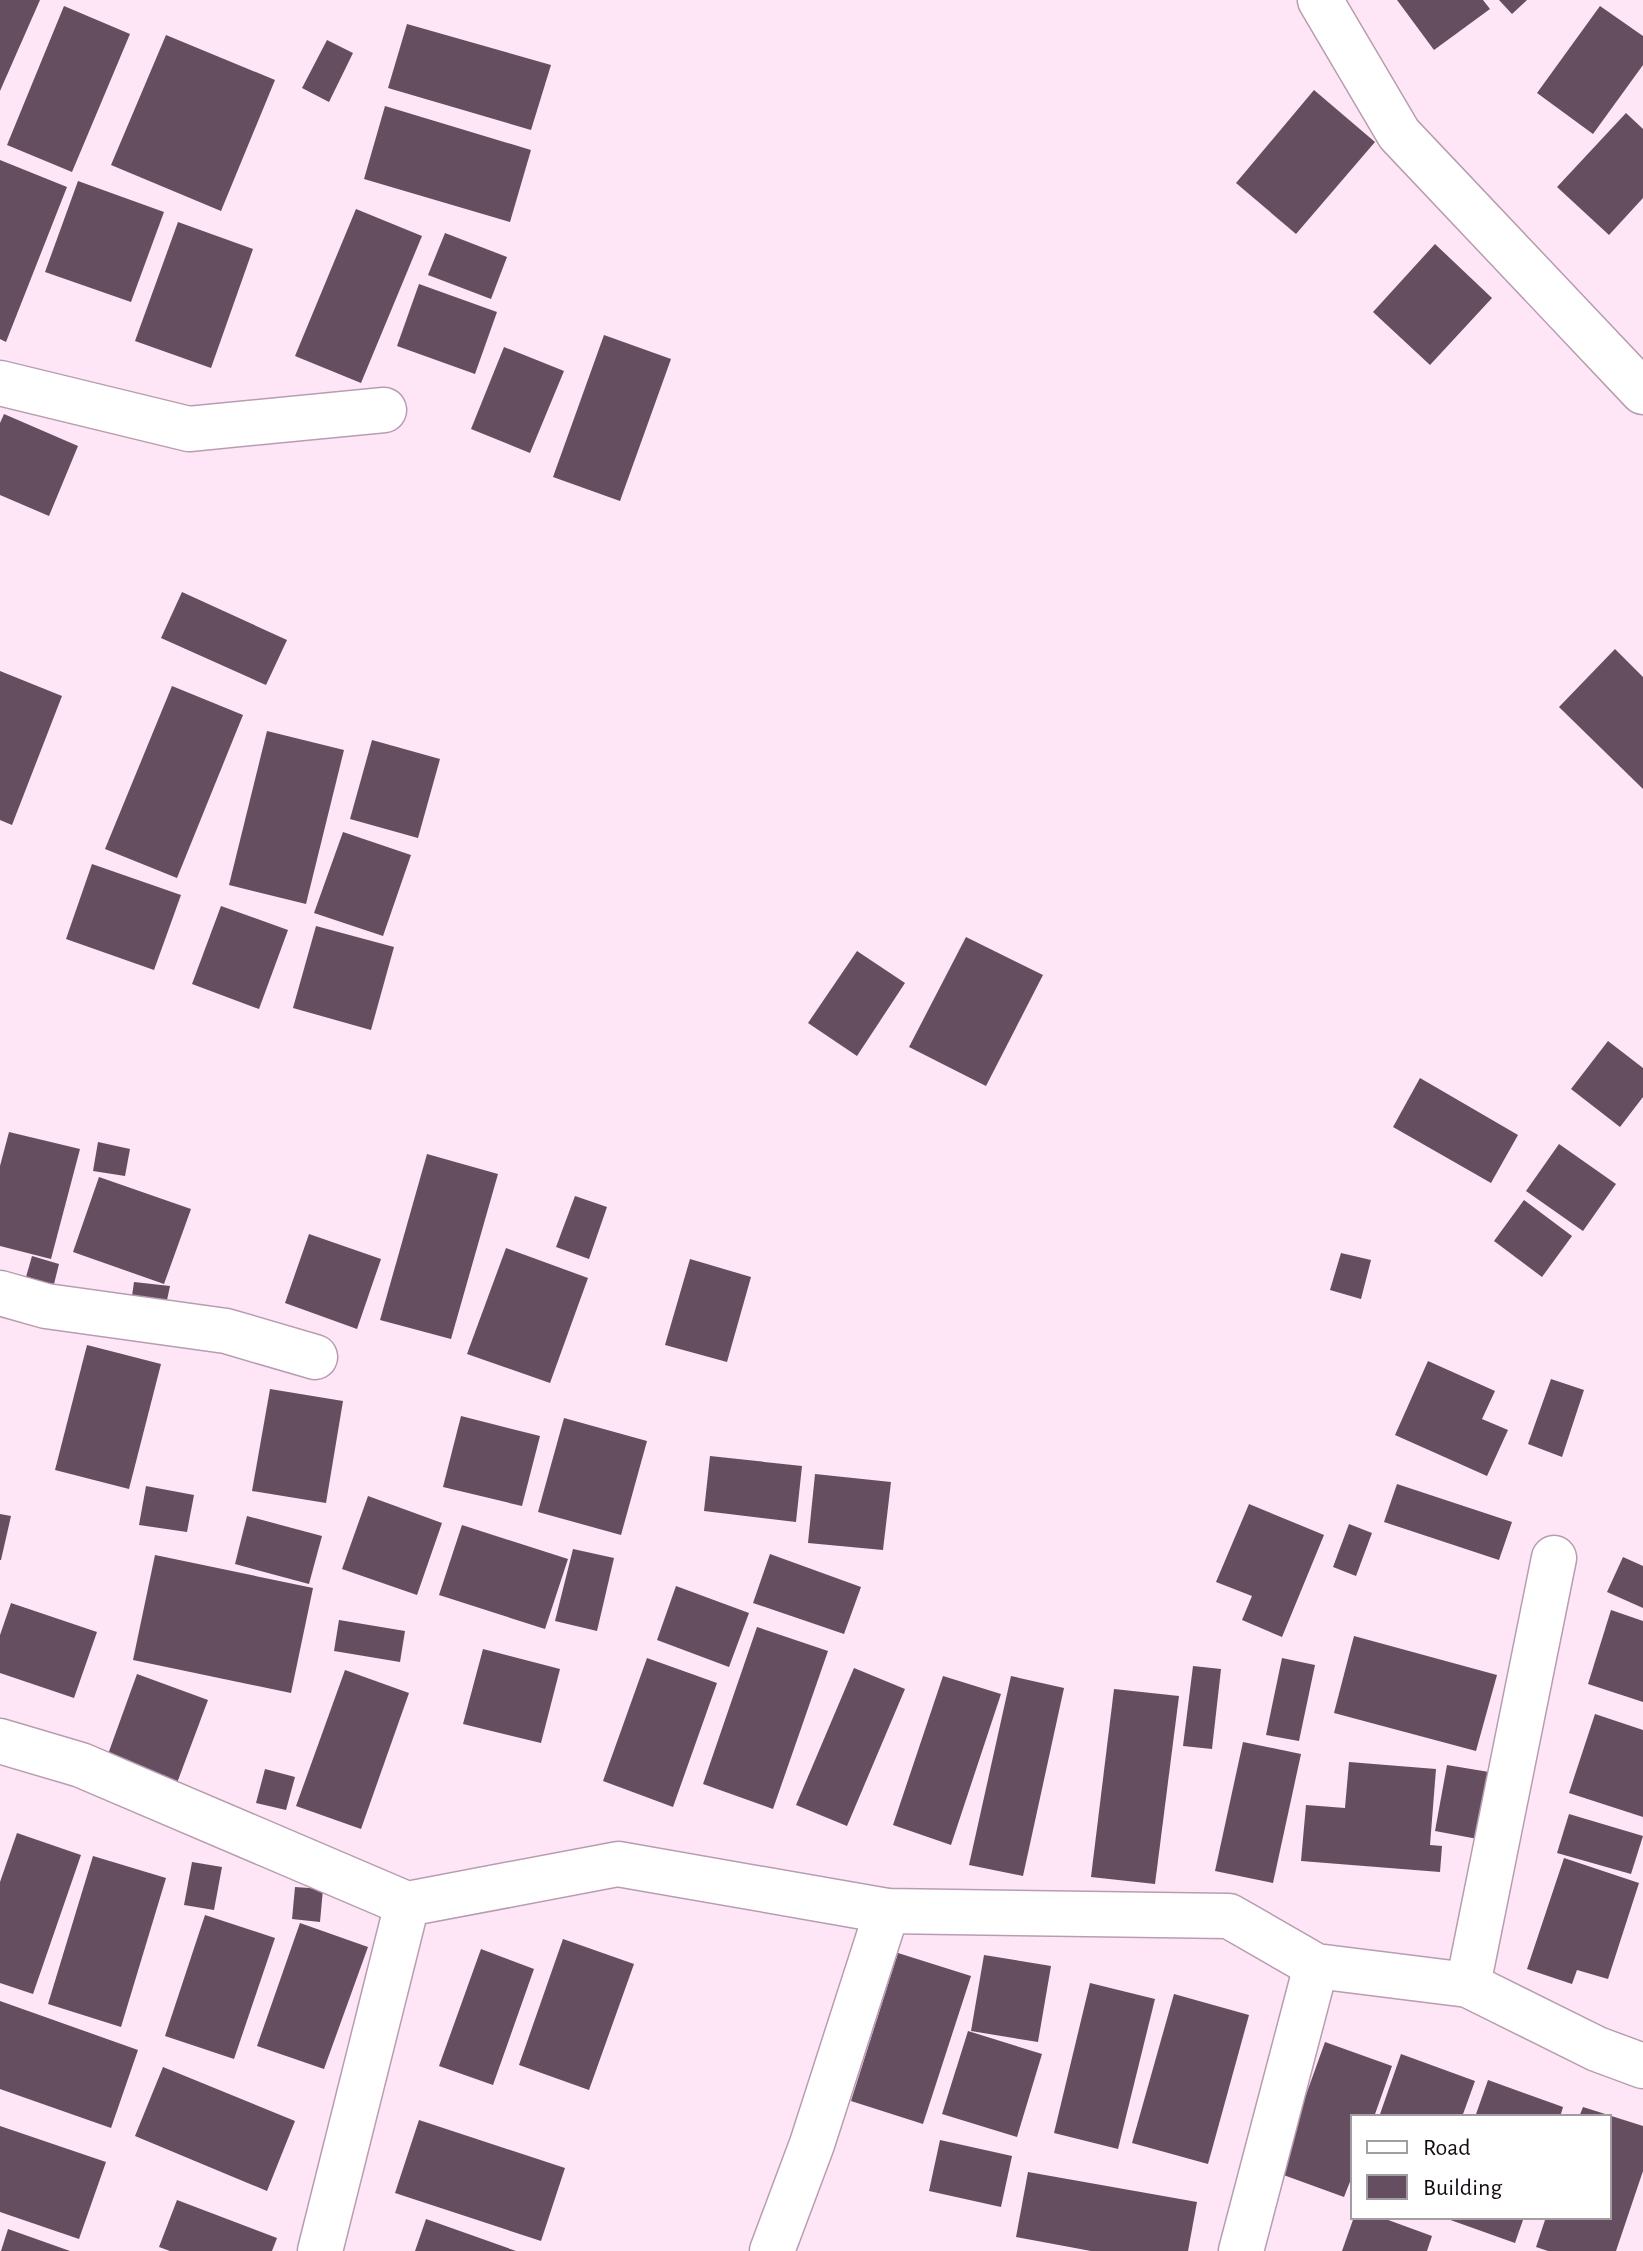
<svg xmlns="http://www.w3.org/2000/svg" width="1643" height="2251" font-family="'Alegreya Sans',sans-serif">
<style>
.building{fill:#654e5f}
.lines{fill:none;stroke-linecap:round;stroke-linejoin:round}
.minor-casing{stroke:#b89db1;stroke-width:47}
.minor{stroke:#fff;stroke-width:44}
</style>
<rect width="100%" height="100%" fill="#fee6f7"/>
<!-- building -->
<g class="building">
<polygon points="0,0 40,0 0,91"/>
<polygon points="1397,0 1483,0 1490,9 1434,50"/>
<polygon points="1499,0 1527,0 1512,14"/>
<polygon points="64,6 130,34 72,172 7,145"/>
<polygon points="1600,6 1643,36 1643,65 1593,134 1537,93"/>
<polygon points="407,24 551,65 531,130 388,88"/>
<polygon points="166,35 275,80 221,211 111,165"/>
<polygon points="327,40 353,53 329,102 302,88"/>
<polygon points="1314,90 1375,142 1296,234 1236,183"/>
<polygon points="385,106 531,150 510,222 364,179"/>
<polygon points="1626,113 1643,129 1643,198 1609,235 1557,187"/>
<polygon points="0,160 67,187 6,342 0,339"/>
<polygon points="78,181 164,212 131,302 45,272"/>
<polygon points="356,209 422,236 361,383 295,356"/>
<polygon points="178,222 253,249 211,368 135,341"/>
<polygon points="445,233 507,257 491,299 428,275"/>
<polygon points="1435,244 1492,298 1430,365 1373,312"/>
<polygon points="419,284 497,312 475,374 397,346"/>
<polygon points="604,335 671,359 620,501 553,477"/>
<polygon points="504,347 564,371 530,453 471,429"/>
<polygon points="4,414 78,446 49,516 0,495 0,423"/>
<polygon points="182,592 287,640 266,685 161,638"/>
<polygon points="1615,649 1643,677 1643,789 1559,707"/>
<polygon points="0,671 62,696 12,825 0,820"/>
<polygon points="172,686 243,715 177,878 105,849"/>
<polygon points="267,731 344,750 306,904 229,885"/>
<polygon points="372,740 440,759 418,838 350,819"/>
<polygon points="343,832 411,855 383,936 314,913"/>
<polygon points="92,864 181,895 154,970 66,939"/>
<polygon points="221,906 288,930 259,1009 192,984"/>
<polygon points="316,926 394,947 371,1030 293,1008"/>
<polygon points="966,937 1043,975 986,1086 909,1047"/>
<polygon points="857,951 905,983 857,1056 808,1023"/>
<polygon points="1608,1041 1643,1068 1643,1097 1620,1127 1571,1089"/>
<polygon points="1420,1078 1518,1135 1491,1183 1393,1127"/>
<polygon points="9,1132 80,1149 51,1259 0,1246 0,1166"/>
<polygon points="98,1142 130,1149 125,1176 93,1171"/>
<polygon points="1559,1144 1616,1184 1583,1231 1526,1191"/>
<polygon points="427,1154 498,1174 451,1339 380,1320"/>
<polygon points="99,1177 191,1209 164,1284 73,1252"/>
<polygon points="575,1196 607,1207 589,1259 556,1247"/>
<polygon points="1524,1200 1572,1236 1542,1277 1494,1241"/>
<polygon points="309,1234 381,1259 357,1329 285,1303"/>
<polygon points="506,1248 588,1278 550,1383 467,1354"/>
<polygon points="1341,1253 1371,1260 1361,1299 1330,1290"/>
<polygon points="32,1256 59,1264 52,1292 24,1284"/>
<polygon points="690,1259 751,1277 727,1362 665,1345"/>
<polygon points="134,1282 170,1286 167,1300 132,1296"/>
<polygon points="87,1345 161,1364 129,1489 55,1470"/>
<polygon points="1428,1361 1495,1391 1482,1419 1508,1430 1487,1476 1395,1435"/>
<polygon points="1551,1379 1584,1390 1562,1457 1528,1444"/>
<polygon points="270,1389 343,1401 326,1503 252,1491"/>
<polygon points="461,1416 540,1436 522,1506 443,1487"/>
<polygon points="564,1418 647,1441 621,1535 538,1512"/>
<polygon points="710,1456 802,1466 796,1522 704,1511"/>
<polygon points="815,1474 891,1482 883,1550 808,1543"/>
<polygon points="1397,1484 1512,1522 1499,1560 1384,1522"/>
<polygon points="146,1486 194,1495 187,1532 139,1525"/>
<polygon points="368,1496 442,1523 417,1595 342,1569"/>
<polygon points="1249,1504 1324,1535 1282,1637 1242,1620 1252,1596 1216,1582"/>
<polygon points="0,1514 11,1516 1,1560 0,1560"/>
<polygon points="247,1516 322,1536 309,1584 235,1564"/>
<polygon points="1349,1524 1372,1533 1356,1576 1333,1567"/>
<polygon points="462,1525 568,1559 545,1629 439,1595"/>
<polygon points="573,1549 614,1558 597,1631 555,1621"/>
<polygon points="770,1554 861,1587 844,1634 753,1603"/>
<polygon points="155,1555 313,1588 291,1693 133,1660"/>
<polygon points="1623,1557 1643,1566 1643,1608 1607,1592"/>
<polygon points="676,1586 749,1613 729,1667 657,1640"/>
<polygon points="11,1603 97,1632 74,1698 0,1673 0,1635"/>
<polygon points="1611,1610 1643,1621 1643,1702 1588,1684"/>
<polygon points="339,1620 405,1631 400,1662 334,1651"/>
<polygon points="757,1627 828,1651 773,1809 703,1784"/>
<polygon points="1354,1636 1497,1675 1476,1751 1334,1713"/>
<polygon points="483,1649 560,1669 541,1743 463,1724"/>
<polygon points="647,1658 717,1683 673,1807 603,1781"/>
<polygon points="1282,1658 1315,1665 1299,1741 1266,1735"/>
<polygon points="1193,1666 1221,1669 1212,1749 1183,1746"/>
<polygon points="854,1668 905,1689 847,1826 796,1805"/>
<polygon points="345,1670 409,1693 361,1829 296,1806"/>
<polygon points="137,1674 208,1700 177,1783 107,1757"/>
<polygon points="943,1676 1001,1694 951,1845 893,1825"/>
<polygon points="1011,1676 1064,1688 1023,1876 969,1865"/>
<polygon points="1114,1689 1179,1696 1155,1884 1091,1877"/>
<polygon points="1595,1714 1643,1730 1643,1817 1569,1793"/>
<polygon points="1243,1742 1301,1754 1273,1883 1215,1871"/>
<polygon points="1349,1762 1436,1769 1430,1845 1442,1846 1440,1872 1301,1861 1306,1805 1345,1808"/>
<polygon points="1447,1765 1495,1773 1483,1840 1435,1831"/>
<polygon points="265,1769 295,1777 286,1810 256,1803"/>
<polygon points="1569,1814 1643,1836 1631,1874 1557,1853"/>
<polygon points="17,1833 81,1855 33,1994 0,1983 0,1882"/>
<polygon points="93,1856 166,1878 121,2027 48,2004"/>
<polygon points="1564,1858 1639,1883 1608,1979 1577,1970 1572,1984 1527,1969"/>
<polygon points="192,1862 222,1867 214,1910 184,1905"/>
<polygon points="295,1887 323,1889 320,1922 292,1919"/>
<polygon points="205,1915 275,1938 234,2059 165,2036"/>
<polygon points="300,1923 368,1947 324,2069 257,2046"/>
<polygon points="563,1939 634,1964 589,2090 519,2065"/>
<polygon points="481,1949 534,1969 493,2085 439,2066"/>
<polygon points="898,1953 971,1976 923,2124 851,2101"/>
<polygon points="984,1955 1051,1966 1038,2042 971,2031"/>
<polygon points="1090,1983 1155,1999 1118,2149 1054,2133"/>
<polygon points="1174,1994 1249,2015 1208,2164 1132,2143"/>
<polygon points="0,2001 138,2050 111,2128 0,2089"/>
<polygon points="968,2031 1042,2054 1017,2137 942,2114"/>
<polygon points="1325,2042 1392,2066 1374,2117 1353,2117 1353,2174 1344,2197 1278,2173"/>
<polygon points="1401,2054 1475,2081 1462,2117 1379,2117"/>
<polygon points="163,2067 295,2121 267,2191 135,2136"/>
<polygon points="1488,2080 1563,2107 1560,2117 1475,2117"/>
<polygon points="1583,2107 1643,2126 1643,2171 1616,2251 1548,2251 1536,2247 1546,2217 1609,2217 1609,2117 1579,2117"/>
<polygon points="419,2120 565,2168 541,2241 395,2193"/>
<polygon points="0,2126 106,2162 79,2239 0,2212"/>
<polygon points="940,2140 1012,2156 1001,2207 929,2191"/>
<polygon points="1028,2172 1197,2202 1188,2251 1091,2251 1016,2237"/>
<polygon points="177,2200 277,2238 272,2251 170,2251 159,2247"/>
<polygon points="1354,2217 1380,2217 1432,2236 1427,2251 1342,2251"/>
<polygon points="1442,2217 1524,2217 1515,2243"/>
<polygon points="426,2219 516,2251 415,2251"/>
<polygon points="8,2229 70,2251 1,2251"/>
</g>
<g class="lines">
<!-- minor casing -->
<g class="minor-casing">
<g id="minor">
<polyline points="1320,0 1399,134 1643,392"/>
<polyline points="0,383 189,429 384,410"/>
<polyline points="0,1293 46,1306 226,1331 315,1357"/>
<polyline points="0,1741 81,1765 407,1904 618,1864 887,1911 1229,1916 1316,1966 1468,1985 1554,1558"/>
<polyline points="1468,1985 1597,2049 1643,2066"/>
<polyline points="320,2251 407,1904"/>
<polyline points="772,2251 812,2144 887,1911"/>
<polyline points="1241,2251 1316,1966"/>
</g>
</g>
<!-- minor -->
<use href="#minor" class="minor"/>
</g>
<!-- legend -->
<rect x="1351" y="2115" width="260" height="104" fill="#ffffff" stroke="#a19da0" stroke-width="2"/>
<rect x="1367" y="2141" width="40" height="12" fill="#ffffff" stroke="#a19da0" stroke-width="2"/>
<text x="1423" y="2155" font-size="24" fill="#140b12">Road</text>
<rect x="1367" y="2175" width="40" height="24" fill="#654e5f" stroke="#a19da0" stroke-width="2"/>
<text x="1423" y="2195" font-size="24" fill="#140b12">Building</text>
</svg>
